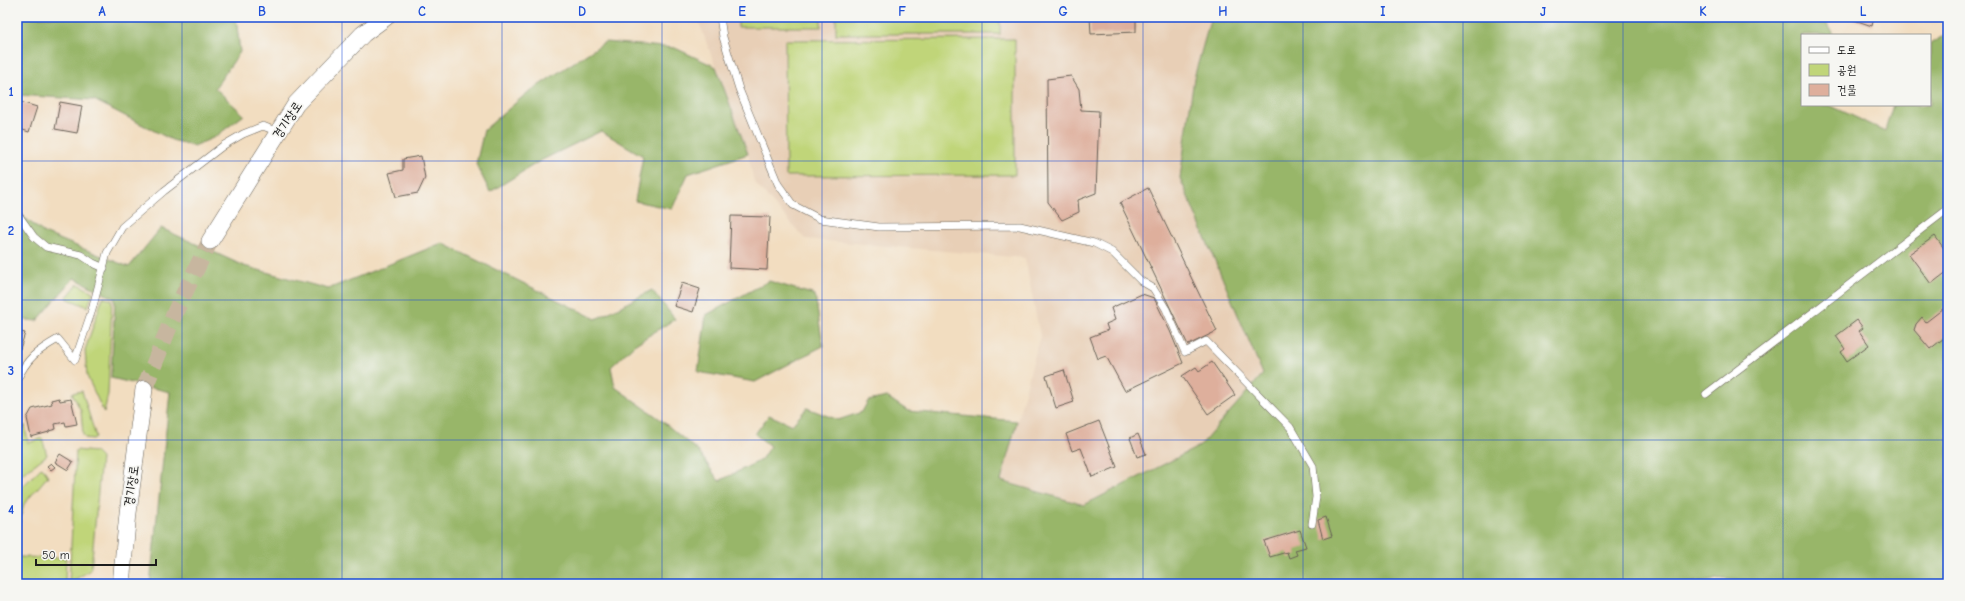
<svg xmlns="http://www.w3.org/2000/svg" width="1965" height="601" font-family="'Comic Neue','Poor Story',sans-serif">
<style>
.built{fill:#e8cfb6}
.green{fill:#c0d579;stroke:#6e784a}
.forest{fill:#98b669;stroke:#5a6942}
.building{fill:#deaf9c}
.lines{fill:none;stroke-linecap:round;stroke-linejoin:round}
.tertiary-tunnel{stroke:#c7b69f;stroke-width:17;stroke-dasharray:17 8;stroke-linecap:butt}
.service-casing{stroke:#676055;stroke-width:8}
.tertiary-casing{stroke:#676055;stroke-width:18}
.service{stroke:#fff;stroke-width:7}
.tertiary{stroke:#fff;stroke-width:17}
.grid{fill:none;stroke:#1d4ed8;stroke-width:1;stroke-opacity:0.55}
.labels{text-anchor:middle;dominant-baseline:central;stroke-width:3.5;stroke-linejoin:round;paint-order:stroke}
.street-label{font-size:13px;fill:#1c1c1c;stroke:#f6f6f2}
.neatline{fill:none;stroke:#1d4ed8;stroke-width:1.5}
.grid-label{font-size:13px;text-anchor:middle;font-weight:bold;fill:#1d4ed8}
</style>
<rect width="100%" height="100%" fill="#f6f6f2"/>
<filter id="ink" filterUnits="userSpaceOnUse"><feTurbulence type="fractalNoise" baseFrequency=".025" numOctaves="2"/><feDisplacementMap in="SourceGraphic" scale="8" xChannelSelector="R" yChannelSelector="G"/><feConvolveMatrix kernelMatrix="1 2 1 2 8 2 1 2 1" color-interpolation-filters="sRGB"/></filter>
<filter id="wash" filterUnits="userSpaceOnUse"><feTurbulence type="fractalNoise" baseFrequency=".012" numOctaves="4" result="noise"/><feDisplacementMap in="SourceGraphic" scale="16" xChannelSelector="R" yChannelSelector="G"/><feGaussianBlur stdDeviation="0.9" result="paint"/><feColorMatrix in="noise" values="0 0 0 0 0 0 0 0 0 0 0 0 0 0 0 0 0 1.4 0 .05"/><feComposite in="paint" operator="in"/></filter>
<g filter="url(#wash)">
<rect width="100%" height="100%" fill="#f2ddc0"/>
<!-- built -->
<polygon class="built" points="697,17 1211,17 1194,78 1180,178 1263,374 1200,446 1084,505 1001,481 1040,336 1025,258 805,239 754,182 748,154"/>
<!-- green -->
<g class="green">
<rect x="738" y="17" width="83" height="10"/>
<rect x="836" y="17" width="164" height="17"/>
<polygon points="1015,39 1015,175 786,176 785,40"/>
<polygon points="78,284 93,292 88,307 66,298"/>
<polygon points="103,297 112,300 108,394 104,413 87,376 85,350"/>
<polygon points="82,391 96,437 93,439 85,438 83,435 81,411 72,393"/>
<polygon points="25,425 28,443 42,438 47,455 17,478 17,435"/>
<polygon points="76,450 95,452 101,458 91,570 69,583"/>
<polygon points="42,467 48,476 24,504 17,534 17,492"/>
<polygon points="17,557 66,558 65,584 17,584"/>
</g>
<!-- forest -->
<g class="forest">
<polygon points="17,17 236,17 240,52 215,88 244,115 215,137 194,146 172,140 94,100 17,95"/>
<polygon points="1211,17 1821,17 1833,32 1833,35 1802,35 1802,105 1829,105 1885,131 1893,105 1930,105 1930,44 1948,33 1948,584 1783,584 1724,578 1681,584 150,584 170,392 111,378 115,299 74,278 37,321 17,319 17,212 44,233 129,267 161,228 244,266 328,289 442,243 596,319 652,290 675,319 634,345 611,367 615,387 660,419 698,451 719,481 761,460 770,446 755,434 769,415 792,425 807,408 838,420 862,412 868,401 887,397 908,411 1017,421 1001,481 1084,505 1200,446 1263,374 1180,178 1194,78"/>
<polygon points="605,42 675,48 716,67 748,154 688,174 672,209 635,201 643,156 601,131 540,161 490,192 476,164 484,130 527,93"/>
<polygon points="769,281 815,295 823,346 755,382 698,372 706,315"/>
</g>
<g id="blocks">
<!-- building -->
<g class="building">
<polygon points="1090,17 1136,17 1136,32 1091,34"/>
<polygon points="1846,17 1874,17 1872,26"/>
<polygon points="1071,76 1079,89 1081,110 1099,111 1096,193 1078,200 1079,212 1062,220 1048,202 1047,79"/>
<polygon points="17,101 37,107 29,132 17,128"/>
<polygon points="60,102 82,106 77,133 55,129"/>
<polygon points="421,156 425,178 418,193 396,197 389,173 403,170 403,159"/>
<polygon points="1148,188 1217,331 1188,345 1120,203"/>
<polygon points="731,216 770,217 767,270 729,268"/>
<polygon points="1935,236 1948,254 1948,271 1931,284 1909,254"/>
<polygon points="682,283 700,289 693,312 674,306"/>
<polygon points="1142,294 1154,298 1170,331 1183,363 1125,391 1106,356 1098,359 1090,337 1108,330 1106,324 1115,320 1111,308"/>
<polygon points="1948,305 1948,335 1930,349 1914,330 1916,324 1922,317 1926,322"/>
<polygon points="1857,320 1863,328 1859,331 1869,345 1847,361 1841,352 1845,349 1836,336"/>
<polygon points="17,331 25,333 20,349 17,348"/>
<polygon points="1212,362 1235,395 1208,414 1182,376 1196,367 1199,371"/>
<polygon points="1064,370 1074,402 1056,408 1046,376"/>
<polygon points="59,398 60,401 71,399 77,424 66,426 65,422 55,424 56,429 49,431 49,432 31,437 27,418 32,409 52,404 51,400"/>
<polygon points="1099,421 1117,467 1092,477 1081,448 1072,451 1066,434"/>
<polygon points="1138,434 1146,454 1137,457 1130,438"/>
<polygon points="60,454 73,462 68,470 55,462"/>
<polygon points="51,463 55,467 51,470 47,466"/>
<polygon points="1326,517 1332,536 1323,539 1318,520"/>
<polygon points="1300,530 1306,547 1295,550 1297,555 1289,558 1287,552 1270,557 1264,541"/>
</g>
</g>
</g>
<g filter="url(#ink)">
<use href="#blocks" fill-opacity="0" stroke="#676055" stroke-width="1"/>
<g class="lines">
<!-- tertiary-tunnel -->
<polyline class="tertiary-tunnel" points="144,389 176,310 210,241"/>
<!-- service casing -->
<g class="service-casing">
<g id="service">
<polyline points="720,17 723,37 739,89 778,184 793,205 820,219 879,227 1020,226 1094,243 1112,252 1141,281 1153,288 1166,309 1185,352 1206,341 1290,427 1313,466 1316,497 1312,524"/>
<polyline points="17,213 34,237 46,247 81,255 93,263 104,268"/>
<path d="M17,380C27,358 37,351 58,339L75,360L92,310L107,253L122,227L164,191L224,145L243,134L263,126L278,132"/>
<polyline points="1706,394 1948,209"/>
</g>
</g>
<!-- tertiary casing -->
<g class="tertiary-casing">
<g id="tertiary">
<polyline points="210,241 296,104 363,34 386,17"/>
<polyline points="121,584 128,513 144,389"/>
</g>
</g>
<!-- service -->
<use href="#service" class="service"/>
<!-- tertiary -->
<use href="#tertiary" class="tertiary"/>
</g>
</g>
<!-- grid -->
<path class="grid" d="M182,17V584M342,17V584M502,17V584M662,17V584M822,17V584M982,17V584M1143,17V584M1303,17V584M1463,17V584M1623,17V584M1783,17V584M17,161H1948M17,300H1948M17,440H1948"/>
<g class="labels">
<!-- street labels -->
<g class="street-label">
<text transform="translate(287 120) rotate(-56)">경기장로</text>
<text transform="translate(131 486) rotate(-82)">경기장로</text>
</g>
</g>
<!-- margin -->
<rect width="1965" height="601" fill="none" stroke="#f6f6f2" stroke-width="44"/>
<!-- legend -->
<rect x="1801" y="34" width="130" height="72" fill="#f6f6f2" stroke="#9f9f9c"/>
<rect x="1809" y="47" width="20" height="6" fill="#ffffff" stroke="#9f9f9c"/>
<text x="1837" y="54" font-size="12" fill="#1c1c1c">도로</text>
<rect x="1809" y="64" width="20" height="12" fill="#c0d579" stroke="#9f9f9c"/>
<text x="1837" y="74" font-size="12" fill="#1c1c1c">공원</text>
<rect x="1809" y="84" width="20" height="12" fill="#deaf9c" stroke="#9f9f9c"/>
<text x="1837" y="94" font-size="12" fill="#1c1c1c">건물</text>
<!-- scale -->
<path d="M36 559v6h120v-6" fill="none" stroke="#1c1c1c" stroke-width="2"/>
<text x="42" y="559" font-size="12" fill="#1c1c1c" stroke="#f6f6f2" stroke-width="3" paint-order="stroke">50 m</text>
<rect x="22" y="22" width="1921" height="557" class="neatline"/>
<g class="grid-label">
<text x="102" y="16">A</text>
<text x="262" y="16">B</text>
<text x="422" y="16">C</text>
<text x="582" y="16">D</text>
<text x="742" y="16">E</text>
<text x="902" y="16">F</text>
<text x="1063" y="16">G</text>
<text x="1223" y="16">H</text>
<text x="1383" y="16">I</text>
<text x="1543" y="16">J</text>
<text x="1703" y="16">K</text>
<text x="1863" y="16">L</text>
<text x="11" y="96">1</text>
<text x="11" y="235">2</text>
<text x="11" y="375">3</text>
<text x="11" y="514">4</text>
</g>
</svg>
